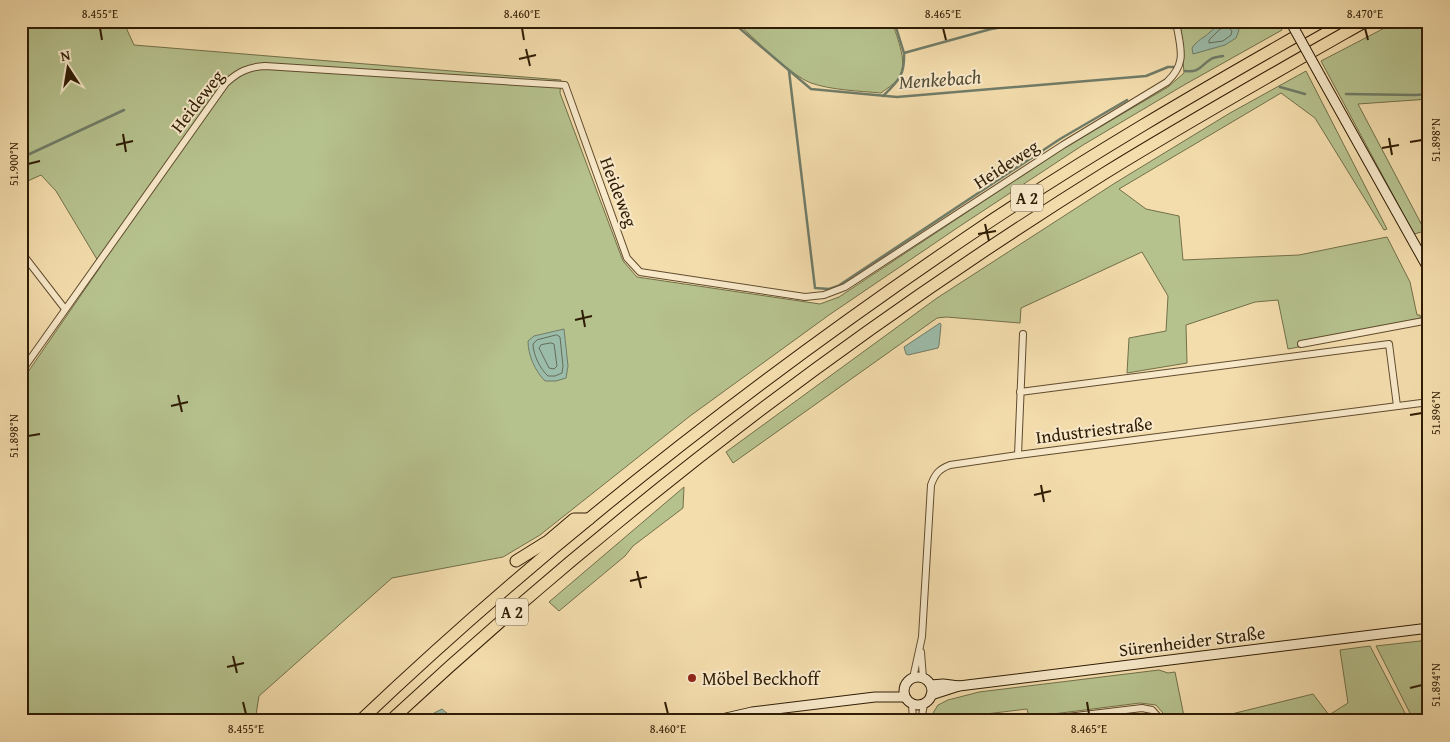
<svg xmlns="http://www.w3.org/2000/svg" width="1450" height="742" font-family="'Gentium Book Plus',serif">
<style>
.green{fill:#b6c28e;stroke:#726f49}
.water{fill:#9cbcaa;stroke:#707c68}
.lines{fill:none;stroke-linecap:round;stroke-linejoin:round}
.shore{stroke:#666c57;stroke-width:1}
.stream{stroke:#707c68;stroke-width:2.5}
.street-casing{stroke:#604c2e;stroke-width:8}
.secondary-casing{stroke:#2f1c04;stroke-width:11}
.highway-casing{stroke:#2f1c04;stroke-width:13}
.street{stroke:#f8e9ca;stroke-width:6}
.secondary{stroke:#f8e9ca;stroke-width:9}
.highway{stroke:#f4ddad;stroke-width:11}
.secondary-bridge-casing{stroke:#2f1c04;stroke-width:11;stroke-linecap:butt}
.secondary-bridge{stroke:#f8e9ca;stroke-width:9}
.ticks{fill:none;stroke:#2f1c04;stroke-width:2}
.poi-dot{fill:#8f2418;stroke:#f8e9ca;stroke-width:2}
.labels{text-anchor:middle;dominant-baseline:central;stroke-width:4;stroke-linejoin:round;paint-order:stroke}
.shield{fill:#f8e9ca;stroke:#6b5a3f;stroke-width:1}
.shield-label{font-size:16px;font-weight:bold;fill:#2f1c04}
.street-label{font-size:18px;fill:#2f1c04;stroke:#f8e9ca}
.poi-label{font-size:18px;fill:#2f1c04;stroke:#f8e9ca;text-anchor:start}
.water-label{font-size:19px;font-style:italic;fill:#504c36;stroke:#f8e9ca}
.neatline{fill:none;stroke:#2f1c04;stroke-width:2}
.ticks-label{font-size:12px;text-anchor:middle;fill:#2f1c04}
</style>
<rect width="100%" height="100%" fill="#f4ddad"/>
<filter id="stains"><feTurbulence type="fractalNoise" baseFrequency=".004" numOctaves="4"/><feColorMatrix values="0 0 0 0 .2 0 0 0 0 .09 0 0 0 0 .02 0 0 0 .5 -.17"/></filter>
<radialGradient id="worn" r=".72"><stop offset=".6" stop-color="#630" stop-opacity="0"/><stop offset="1" stop-color="#630" stop-opacity=".3"/></radialGradient>
<!-- green -->
<g class="green">
<polygon points="21,21 123,21 134,45 561,80 560,93 623,261 637,277 820,304 839,297 1064,148 1168,87 1184,73 1180,21 1277,21 1282,30 1184,85 1083,145 960,226 829,315 690,416 540,535 503,557 392,578 259,696 255,721 21,721 21,382 101,266 56,191 41,175 21,184"/>
<path d="M735,21H892C897,39 910,64 897,80C893,85 886,89 881,93C859,91 831,90 811,83C790,75 753,37 735,21Z"/>
<polygon points="1398,21 1429,21 1429,99 1358,104 1425,231 1414,234 1321,61"/>
<polygon points="1306,71 1387,229 1384,230 1315,118 1281,93 1119,189 1146,209 1179,216 1183,260 1299,255 1387,237 1410,282 1417,315 1420,315 1421,324 1288,349 1278,300 1255,302 1186,325 1187,363 1127,373 1129,338 1166,331 1168,296 1142,252 1021,308 1020,323 946,317 937,318 733,463 726,452 937,298 1115,183 1230,113"/>
<polygon points="684,487 683,508 633,546 625,556 559,611 549,602"/>
<polygon points="1429,640 1429,721 1414,721 1376,646"/>
<polygon points="1370,646 1406,715 1405,719 1400,721 1203,721 1313,694 1329,715 1348,703 1340,650"/>
<polygon points="1159,670 1168,673 1175,672 1185,721 1170,721 1156,705 1140,703 1029,717 1027,709 928,721 938,705 948,700 979,692"/>
</g>
<!-- water -->
<g class="water">
<path d="M1223,22L1231,23L1239,30L1236,38L1225,45L1193,54L1192,48C1198,39 1203,39 1210,32C1215,28 1217,25 1223,22Z"/>
<polygon points="940,323 941,325 939,345 938,348 908,355 906,354 904,347"/>
<path d="M564,329L568,366L566,378L556,381H545C535,371 528,355 528,341L534,336Z"/>
<polygon points="442,709 448,714 450,721 427,721 434,713"/>
</g>
<g class="lines">
<!-- shore -->
<g class="shore">
<polygon points="1227,26 1232,31 1231,35 1223,41 1209,43 1209,40 1219,30"/>
<path d="M557,335L560,337L563,366L562,373L555,376H548C540,369 533,354 533,344L537,340Z"/>
<polygon points="551,343 554,344 557,366 554,369 549,368 539,348 541,345"/>
</g>
<!-- stream -->
<g class="stream">
<polyline points="731,21 811,89 897,97 1146,76 1168,67 1174,67"/>
<polyline points="894,21 904,53"/>
<polyline points="789,71 815,288 829,289 838,286 1060,139 1127,100"/>
<path d="M1185,71C1200,73 1200,66 1211,59C1214,57 1219,57 1223,56"/>
<polyline points="1280,87 1305,94"/>
<polyline points="1346,94 1415,95 1429,94"/>
<path d="M883,96C898,81 905,76 904,53L991,29L1023,24L1055,21L1173,28"/>
<polyline points="21,158 124,110"/>
</g>
<!-- street casing -->
<g class="street-casing">
<g id="street">
<polyline points="21,252 65,309"/>
<polyline points="1301,344 1429,320"/>
<path d="M21,372L226,83C238,72 248,67 265,66L565,85L627,258L640,272L805,297L824,295L845,287L1063,145L1167,82C1188,62 1180,48 1176,21"/>
<polyline points="1020,392 1389,344 1397,406"/>
<polyline points="1018,455 1023,334"/>
<polyline points="921,652 923,678"/>
<path d="M913,678L922,637L931,485C935,474 939,469 950,465L1018,455L1429,402"/>
<polyline points="912,704 913,721"/>
<polyline points="921,721 924,704"/>
<polyline points="1034,721 1142,708 1152,710 1162,721"/>
</g>
</g>
<!-- secondary casing -->
<g class="secondary-casing">
<g id="secondary">
<polyline points="1321,77 1429,270"/>
<circle cx="918" cy="691" r="14"/>
<polyline points="931,685 943,684 959,686"/>
<polyline points="931,695 959,686 1429,628"/>
<polyline points="713,721 752,712 875,697 905,697"/>
</g>
</g>
<!-- highway casing -->
<g class="highway-casing">
<g id="highway">
<polyline points="516,561 548,541 574,519 589,519"/>
<path d="M360,721C547,543 751,384 964,239C1080,160 1201,90 1323,21"/>
<path d="M390,721C610,517 850,332 1105,173C1191,120 1278,71 1366,21"/>
</g>
</g>
<!-- street -->
<use href="#street" class="street"/>
<!-- secondary -->
<use href="#secondary" class="secondary"/>
<!-- highway -->
<use href="#highway" class="highway"/>
<!-- secondary-bridge casing -->
<g class="secondary-bridge-casing">
<polyline id="secondary-bridge" points="1290,21 1321,77"/>
</g>
<!-- secondary-bridge -->
<use href="#secondary-bridge" class="secondary-bridge"/>
</g>
<!-- ticks -->
<path class="ticks" d="M100,28L102,40M522,28L524,40M943,28L946,40M1365,28L1368,40M526,49L530,66M519,59L536,55M123,134L126,152M1389,138L1392,155M1410,142L1422,140M116,145L133,141M1382,148L1399,145M28,164L40,161M985,224L989,241M978,234L996,231M582,310L585,327M575,320L592,316M178,395L182,412M171,406L188,402M1410,415L1422,413M28,436L40,434M1041,485L1044,502M1034,495L1051,491M637,571L641,588M630,581L647,577M233,656L237,673M227,667L244,663M1410,688L1422,685M243,702L246,714M665,702L668,714M1087,702L1089,714"/>
<!-- markers -->
<circle class="poi-dot" cx="692" cy="678" r="5"/>
<g class="labels">
<!-- shield labels -->
<g class="shield">
<rect x="1011" y="184.5" width="32" height="27" rx="4"/>
<rect x="496" y="598.5" width="32" height="27" rx="4"/>
</g>
<g class="shield-label">
<text x="1027" y="198">A 2</text>
<text x="512" y="612">A 2</text>
</g>
<!-- street labels -->
<g class="street-label">
<text transform="translate(197 101) rotate(-52)">Heideweg</text>
<text transform="translate(1006 164) rotate(-33)">Heideweg</text>
<text transform="translate(619 192) rotate(69)">Heideweg</text>
<text transform="translate(1094 430) rotate(-7)">Industriestraße</text>
<text transform="translate(1192 641) rotate(-7)">Sürenheider Straße</text>
</g>
<!-- poi labels -->
<g class="poi-label">
<text x="702" y="678">Möbel Beckhoff</text>
</g>
<!-- water labels -->
<g class="water-label">
<text transform="translate(940 79) rotate(-4)">Menkebach</text>
</g>
</g>
<!-- margin -->
<rect width="1450" height="742" fill="none" stroke="#f4ddad" stroke-width="55"/>
<!-- north arrow -->
<g transform="translate(68 68) rotate(348)" stroke="#f8e9ca" stroke-width="4" paint-order="stroke">
<path d="M0-4L9 19L0 12L-9 19Z" fill="#2f1c04"/>
<text y="-8" font-size="14" font-weight="bold" text-anchor="middle" fill="#2f1c04">N</text>
</g>
<rect x="28" y="28" width="1394" height="686" class="neatline"/>
<g class="ticks-label">
<text x="100" y="18">8.455°E</text>
<text x="522" y="18">8.460°E</text>
<text x="943" y="18">8.465°E</text>
<text x="1365" y="18">8.470°E</text>
<text transform="translate(1436 140) rotate(-90)" y="4">51.898°N</text>
<text transform="translate(14 164) rotate(-90)" y="4">51.900°N</text>
<text transform="translate(1436 413) rotate(-90)" y="4">51.896°N</text>
<text transform="translate(14 436) rotate(-90)" y="4">51.898°N</text>
<text transform="translate(1436 685) rotate(-90)" y="4">51.894°N</text>
<text x="246" y="733">8.455°E</text>
<text x="668" y="733">8.460°E</text>
<text x="1089" y="733">8.465°E</text>
</g>
<rect width="100%" height="100%" filter="url(#stains)"/>
<rect width="100%" height="100%" fill="url(#worn)"/>
</svg>
